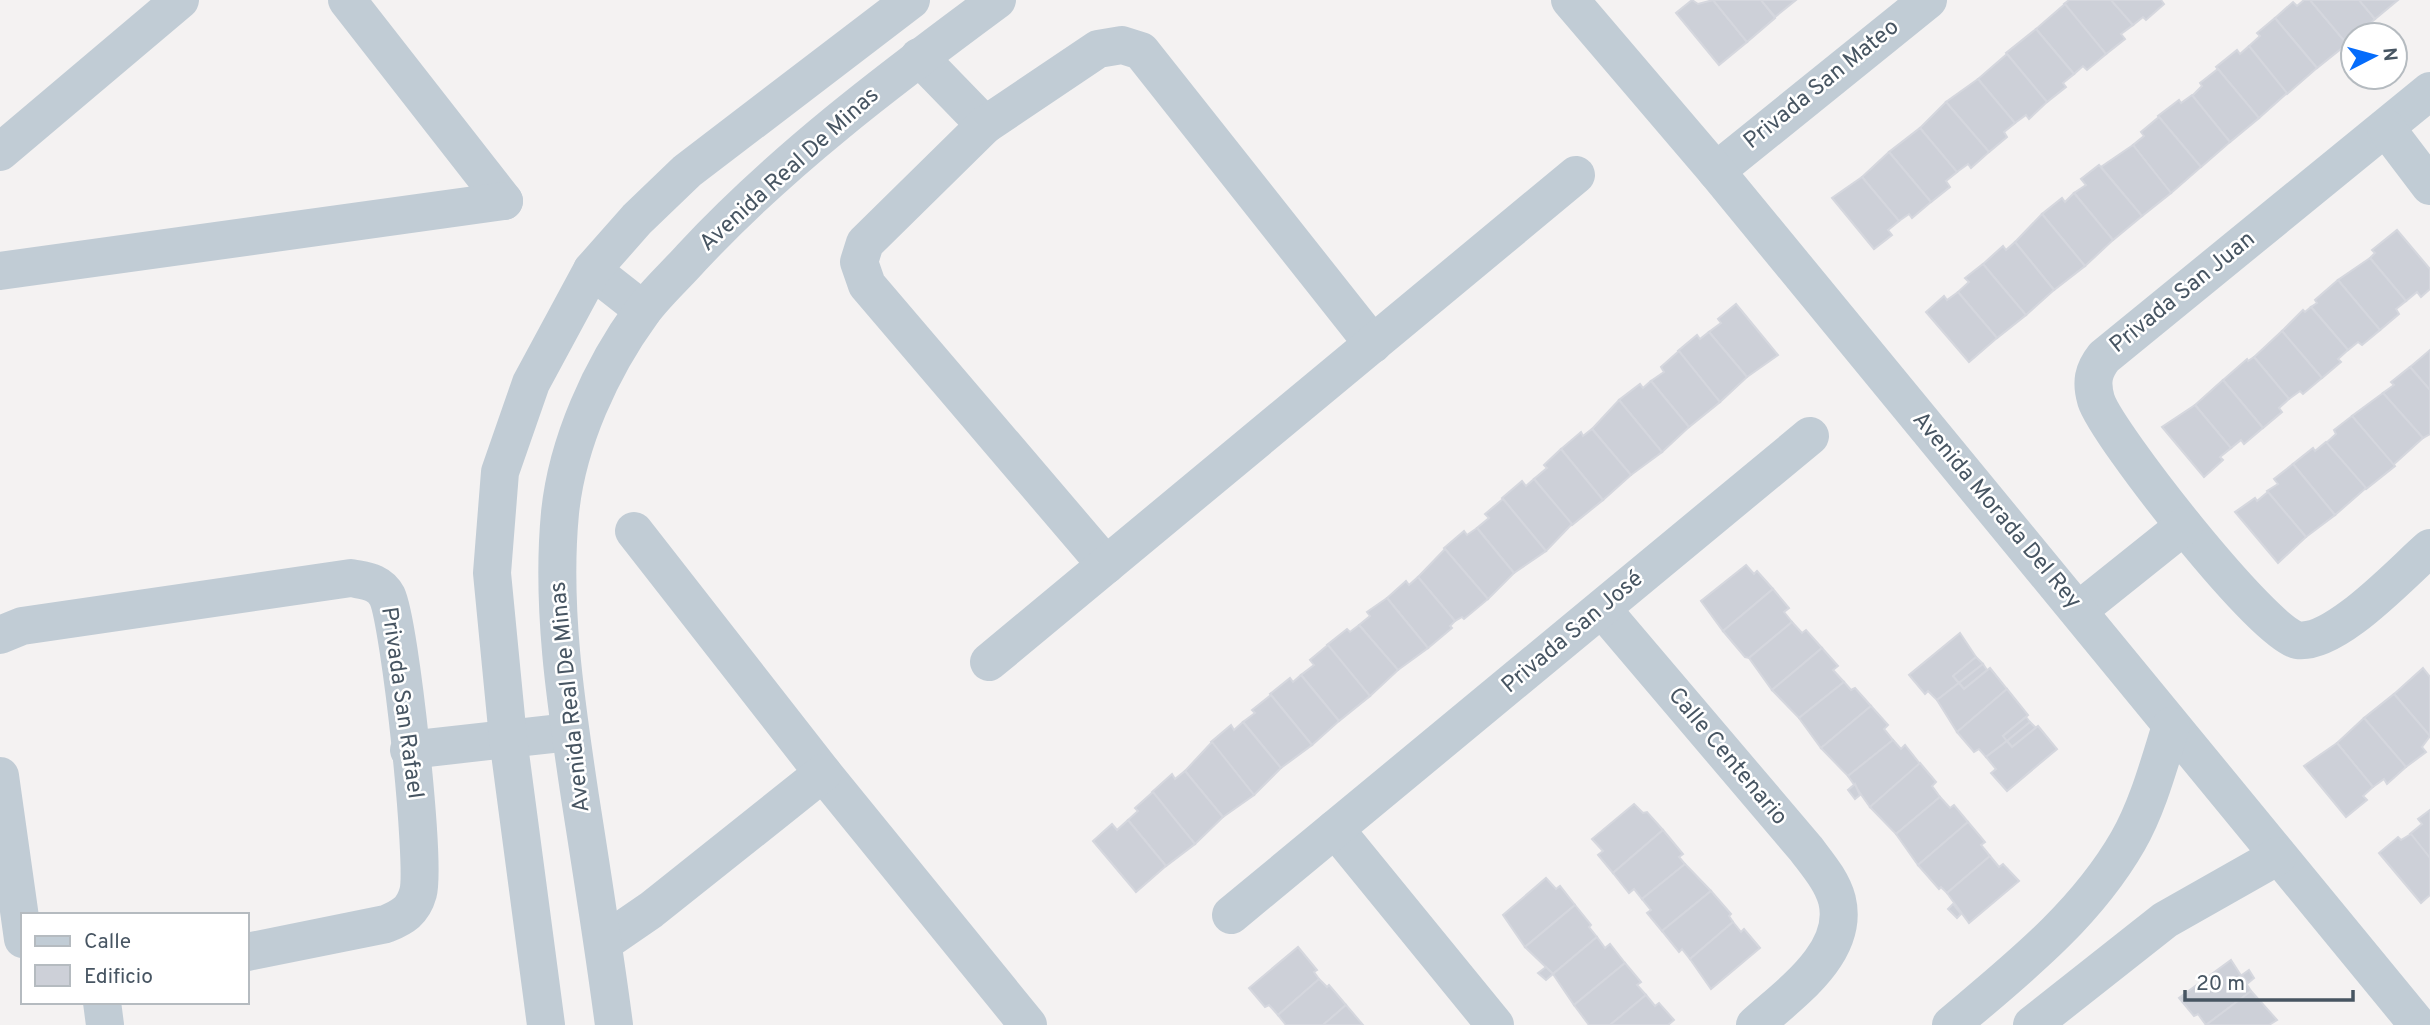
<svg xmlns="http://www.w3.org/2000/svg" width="2430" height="1025" font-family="Overpass,sans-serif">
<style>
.building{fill:#cdd0d8;stroke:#d5d7de;stroke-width:2}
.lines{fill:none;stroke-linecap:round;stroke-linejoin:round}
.minor{stroke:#c1ccd5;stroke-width:38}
.tertiary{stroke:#c1ccd5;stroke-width:38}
.labels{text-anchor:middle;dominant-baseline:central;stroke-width:5;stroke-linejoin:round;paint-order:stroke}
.street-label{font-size:23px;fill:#475562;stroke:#fff}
</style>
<rect width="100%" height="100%" fill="#f4f2f2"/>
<!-- building -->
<g class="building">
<polygon points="1692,0 1698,4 1713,0 1747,42 1719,65 1676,13"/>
<polygon points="1713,0 1761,0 1775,18 1747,42"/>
<polygon points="1761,0 1796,0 1775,17"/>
<polygon points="2069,0 2111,0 2133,25 2121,34 2125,39 2106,54 2064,4"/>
<polygon points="2111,0 2161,0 2164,4 2146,20 2143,17 2133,25"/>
<polygon points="2304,0 2310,0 2347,44 2317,68 2275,18 2293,2 2297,6"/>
<polygon points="2310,0 2359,0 2375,19 2347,44"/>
<polygon points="2359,0 2398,0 2375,19"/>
<polygon points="2065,4 2106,54 2087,70 2083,66 2074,74 2036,29"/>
<polygon points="2275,18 2317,68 2287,94 2249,46 2260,36 2257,33"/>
<polygon points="2036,29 2074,74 2063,83 2066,87 2047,102 2006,53"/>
<polygon points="2249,46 2287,93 2259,118 2216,67 2237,50 2240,54"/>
<polygon points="2007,54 2047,102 2029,119 2026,115 2015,123 1978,79"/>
<polygon points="2218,69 2259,118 2230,142 2192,96 2202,86 2200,83"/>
<polygon points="1978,79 2015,123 2004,132 2007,137 1989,152 1946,102"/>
<polygon points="2192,95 2230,142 2201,167 2158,116 2179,100 2181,103"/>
<polygon points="1946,102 1989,152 1971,168 1968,164 1957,172 1920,128"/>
<polygon points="2159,117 2201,167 2171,193 2133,145 2144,136 2141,132"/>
<polygon points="1920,128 1957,172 1946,181 1950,187 1931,202 1889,152"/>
<polygon points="2133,145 2171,193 2142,216 2101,167"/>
<polygon points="1889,152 1931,202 1912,218 1909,214 1899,221 1862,177"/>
<polygon points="2099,165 2142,216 2113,240 2074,193 2086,185 2081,179"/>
<polygon points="1862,177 1899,221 1888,230 1892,235 1874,249 1832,198"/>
<polygon points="2074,193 2113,240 2085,266 2042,214 2062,198 2065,202"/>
<polygon points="2042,214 2085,266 2054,290 2015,242"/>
<polygon points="2397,230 2430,269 2430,289 2421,297 2417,292 2406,301 2370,258 2375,253 2372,250"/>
<polygon points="2015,242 2054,290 2026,315 1983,264 2003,246 2006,250"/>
<polygon points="2370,258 2406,301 2396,309 2399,314 2380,330 2338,280"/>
<polygon points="1983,264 2026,315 1997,338 1958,292 1969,282 1965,278"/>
<polygon points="2338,280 2380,330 2362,345 2358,342 2348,350 2311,307 2317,303 2315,300"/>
<polygon points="1958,292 1997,338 1969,362 1926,312 1944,296 1947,300"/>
<polygon points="1736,304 1778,355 1747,377 1709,332 1721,323 1718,319"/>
<polygon points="2311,307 2348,350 2338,359 2341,362 2322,378 2282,331 2303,310 2305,312"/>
<polygon points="2282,331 2322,378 2303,394 2300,391 2289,399 2254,357"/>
<polygon points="1709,332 1747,377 1720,402 1678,351 1697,335 1700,339"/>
<polygon points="2430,350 2430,390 2410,367"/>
<polygon points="1679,351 1720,402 1689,427 1651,381 1664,372 1661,367"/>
<polygon points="2254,357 2289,399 2279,408 2282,412 2263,428 2223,380 2247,359 2248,361"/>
<polygon points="2410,367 2430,390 2430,434 2423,438 2383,393 2394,385 2391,382"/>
<polygon points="2223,380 2263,428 2244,444 2241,440 2231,448 2195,405"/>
<polygon points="1651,381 1689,427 1662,452 1619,400 1640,384 1643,388"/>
<polygon points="2383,393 2423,438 2393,465 2352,416"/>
<polygon points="1619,400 1662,452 1631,475 1592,429"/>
<polygon points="2195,405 2231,448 2220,457 2223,460 2204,477 2162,427"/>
<polygon points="2352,416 2395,466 2366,489 2326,443 2336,434 2334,430"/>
<polygon points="1592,429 1631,475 1603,500 1561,449 1581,432 1583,436"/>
<polygon points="2326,442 2366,488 2335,515 2293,464 2313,448 2315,451"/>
<polygon points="1561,449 1603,500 1572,525 1534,479 1547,468 1544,465"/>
<polygon points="2293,464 2335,515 2306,537 2267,491 2278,484 2274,479"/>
<polygon points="1534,479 1572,524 1546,551 1502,498 1522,481 1526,486"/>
<polygon points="2268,492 2306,537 2278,563 2235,512 2255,498 2257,501"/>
<polygon points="1503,499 1546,551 1514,573 1477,528 1489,518 1485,514"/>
<polygon points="1477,528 1514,573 1488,599 1444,548 1464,531 1467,535"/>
<polygon points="1445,549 1488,599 1464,619 1462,617 1455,621 1418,577"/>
<polygon points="1746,565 1754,574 1757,571 1773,589 1723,631 1701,601"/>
<polygon points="1418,577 1455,621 1450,626 1452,628 1428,648 1387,598 1406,581 1409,585"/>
<polygon points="1773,589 1789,608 1784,612 1792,622 1749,658 1745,657 1723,631"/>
<polygon points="1387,598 1428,648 1398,670 1359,625 1370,616 1367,612"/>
<polygon points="1792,622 1802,633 1806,630 1822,648 1772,690 1749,658"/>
<polygon points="1359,625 1398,670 1370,696 1327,645 1347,629 1350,632"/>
<polygon points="1960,633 1976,657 1953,676 1959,683 1937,700 1928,691 1925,694 1909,675"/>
<polygon points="1328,645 1370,696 1339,721 1301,675 1314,665 1310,660"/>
<polygon points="1822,648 1838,666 1833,670 1844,682 1799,718 1772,690"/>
<polygon points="1976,657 1983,664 1959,683 1953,676"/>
<polygon points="1983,664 1987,670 1964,689 1959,683"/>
<polygon points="1990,668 2007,689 1957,732 1937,700 1959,683 1964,689"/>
<polygon points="2423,668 2430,677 2430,736 2394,694"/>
<polygon points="1301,675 1339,721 1312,745 1270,694 1290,678 1293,682"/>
<polygon points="1844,682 1851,690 1855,688 1871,706 1821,748 1799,718"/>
<polygon points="2007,689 2028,715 2003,736 2007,741 1986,757 1979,749 1974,752 1957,732"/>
<polygon points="2394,694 2430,736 2422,747 2426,752 2406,767 2364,718"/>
<polygon points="1271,695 1312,745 1281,768 1243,722 1255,713 1252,710"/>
<polygon points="1871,706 1888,725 1884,729 1893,740 1848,776 1821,748"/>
<polygon points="2026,717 2030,722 2007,741 2003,736"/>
<polygon points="2364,718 2406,767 2387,784 2384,779 2373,787 2337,743"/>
<polygon points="1243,722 1281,768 1254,795 1211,742 1231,725 1234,730"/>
<polygon points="2030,722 2036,728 2012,747 2007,741"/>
<polygon points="2038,726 2057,749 2007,791 1991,773 1996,769 1986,757 2007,741 2012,747"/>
<polygon points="1893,740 1901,749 1905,745 1920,764 1870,807 1848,776"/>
<polygon points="1212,742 1254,795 1223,817 1185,771"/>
<polygon points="2337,743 2373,787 2363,796 2367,800 2346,817 2304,766"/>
<polygon points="1920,763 1936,782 1932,786 1940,797 1896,834 1870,807"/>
<polygon points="1185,771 1223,817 1195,844 1152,792 1172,774 1175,779"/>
<polygon points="1855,784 1860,795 1855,799 1848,790"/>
<polygon points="1153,792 1195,844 1166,866 1128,820 1138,811 1135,808"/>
<polygon points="1940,797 1950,808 1954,805 1968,822 1918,865 1896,834"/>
<polygon points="1634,804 1643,813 1647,812 1663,830 1613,873 1598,855 1603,851 1592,839"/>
<polygon points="2430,810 2430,858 2410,834 2422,824 2418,819"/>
<polygon points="1128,820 1166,866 1136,892 1093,841 1112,824 1117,830"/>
<polygon points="1968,822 1985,842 1981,845 1990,856 1947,893 1941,887 1939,889 1918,865"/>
<polygon points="1663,830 1683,854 1679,857 1685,864 1642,899 1634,889 1629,893 1613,873"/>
<polygon points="2411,834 2430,858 2430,895 2421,903 2379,853 2398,837 2401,840"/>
<polygon points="1990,856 1999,867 2003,864 2019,881 1969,923 1947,893"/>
<polygon points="1685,864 1711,891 1662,931 1647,913 1651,910 1642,899"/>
<polygon points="1546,878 1556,889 1560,886 1575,905 1525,947 1503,915"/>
<polygon points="1711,891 1731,914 1729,916 1733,922 1690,959 1682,949 1679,952 1662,931"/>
<polygon points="1953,904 1961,914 1957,918 1948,909"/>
<polygon points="1575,905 1591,925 1589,927 1597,937 1553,974 1525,947"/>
<polygon points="1733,922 1741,932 1744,929 1760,948 1711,989 1690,959"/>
<polygon points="1597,937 1605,948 1610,944 1625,963 1574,1005 1553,974"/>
<polygon points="1298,947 1317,970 1314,972 1319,979 1278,1015 1269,1005 1265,1007 1249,988"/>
<polygon points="2231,960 2251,991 2206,1025 2198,1014 2194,1016 2179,998"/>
<polygon points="1625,963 1641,982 1637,985 1646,995 1610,1025 1589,1025 1574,1005"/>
<polygon points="1546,967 1553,974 1546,980 1538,973"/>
<polygon points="2249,970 2254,978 2248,983 2242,975"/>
<polygon points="1319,979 1327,987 1329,985 1346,1005 1323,1025 1286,1025 1278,1015"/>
<polygon points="2251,991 2277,1020 2269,1025 2206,1025"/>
<polygon points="1646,995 1655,1006 1659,1003 1674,1020 1668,1025 1610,1025"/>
<polygon points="1346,1005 1363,1025 1323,1025"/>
</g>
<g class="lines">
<!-- minor -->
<g class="minor">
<polyline points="347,0 504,201"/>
<polyline points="919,57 985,125"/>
<path d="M2430,91L2104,357C2093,371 2091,382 2096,400C2107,435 2265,635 2297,640C2335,646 2402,572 2430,548"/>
<polyline points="2386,128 2430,186"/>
<polyline points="0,152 180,0"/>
<polyline points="1716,171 1928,0"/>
<polyline points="0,271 504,201"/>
<polyline points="634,531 823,773 1028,1025"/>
<polyline points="1106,565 867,285 859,262 865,243 985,125 1098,49 1122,45 1141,51 1373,344"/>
<path d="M1602,609L1806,849C1818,865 1832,881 1837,900C1850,953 1788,995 1755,1025"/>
<polyline points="2079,610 2184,526"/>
<path d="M0,635L22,626L351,578C365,581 379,581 387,596C400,623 426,864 418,893C413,911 403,917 386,924L247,952"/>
<polyline points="989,662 1576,175"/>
<polyline points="409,750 570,732"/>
<polyline points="0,776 23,939"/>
<polyline points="1335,829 1495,1025"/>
<polyline points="1231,915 1810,436"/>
<polyline points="603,943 651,910 823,773"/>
<polyline points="102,1002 105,1025"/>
</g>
<!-- tertiary -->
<g class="tertiary">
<polyline points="1570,0 1716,171 2418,1025"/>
<polyline points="592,270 643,310"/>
<polyline points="546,1025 508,738 492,573 500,472 531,383 592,270 637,219 687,171 911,0"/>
<path d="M614,1025C604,949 592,873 580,797C566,704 551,607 560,513C567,443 601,368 642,312C656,293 675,276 691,258C781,161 890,79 997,0"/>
<path d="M1951,1025C2016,970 2085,916 2128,841C2148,806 2159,764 2171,726"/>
<polyline points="2032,1025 2165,920 2278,856"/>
</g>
</g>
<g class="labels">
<!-- street labels -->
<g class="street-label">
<text transform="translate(1822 85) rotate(-39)">Privada San Mateo</text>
<text transform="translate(790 170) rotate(-42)">Avenida Real De Minas</text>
<text transform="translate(2183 293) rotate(-39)">Privada San Juan</text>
<text transform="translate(1996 511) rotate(50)">Avenida Morada Del Rey</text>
<text transform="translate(1573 633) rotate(-40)">Privada San José</text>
<text transform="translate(571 697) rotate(-96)">Avenida Real De Minas</text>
<text transform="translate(401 703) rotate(82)">Privada San Rafael</text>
<text transform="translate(1727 757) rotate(50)">Calle Centenario</text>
</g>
</g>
<!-- legend -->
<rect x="21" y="913" width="228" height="91" fill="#ffffff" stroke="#b5bbc0" stroke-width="2"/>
<rect x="35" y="936" width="35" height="10" fill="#c1ccd5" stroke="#b5bbc0" stroke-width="2"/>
<text x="84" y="948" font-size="21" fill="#475562">Calle</text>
<rect x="35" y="965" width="35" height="21" fill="#cdd0d8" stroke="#b5bbc0" stroke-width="2"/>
<text x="84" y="983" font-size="21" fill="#475562">Edificio</text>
<!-- north arrow -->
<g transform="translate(2374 56) rotate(84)"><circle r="33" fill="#ffffff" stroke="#b5bbc0" stroke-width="2"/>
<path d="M0-5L12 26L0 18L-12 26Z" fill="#056cfb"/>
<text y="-10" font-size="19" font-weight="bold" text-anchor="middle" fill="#475562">N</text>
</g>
<!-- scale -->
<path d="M2185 990v10h168v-10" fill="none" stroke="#475562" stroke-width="3.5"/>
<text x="2196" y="990" font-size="21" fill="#475562" stroke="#ffffff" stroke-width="5" paint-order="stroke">20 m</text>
</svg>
